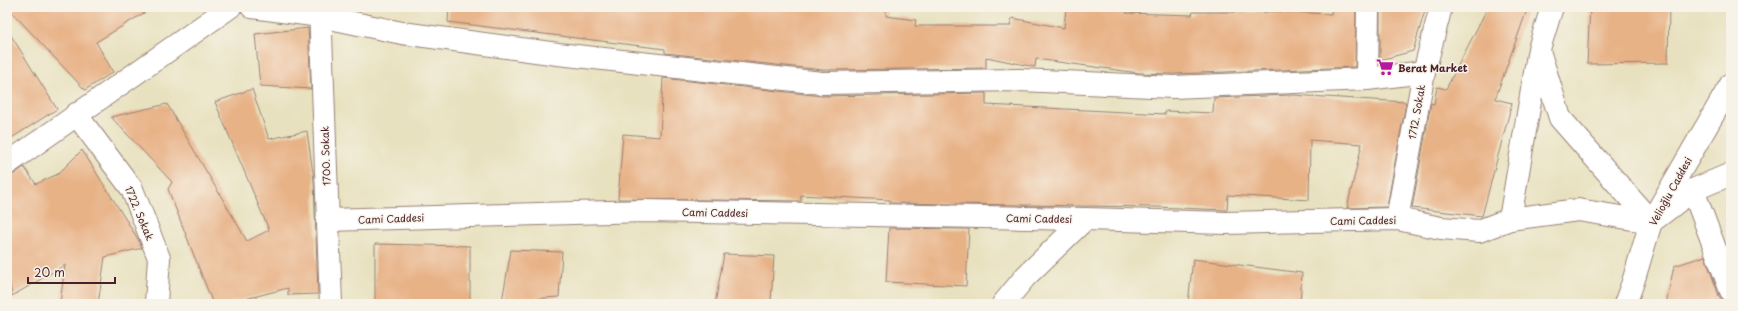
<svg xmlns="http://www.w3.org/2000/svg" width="1738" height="311" font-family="'Playpen Sans',sans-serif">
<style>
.building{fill:#e8b287}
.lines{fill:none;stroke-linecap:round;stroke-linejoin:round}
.minor-casing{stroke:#998075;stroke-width:24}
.minor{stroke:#fff;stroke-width:22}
.labels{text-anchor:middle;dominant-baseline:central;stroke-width:3;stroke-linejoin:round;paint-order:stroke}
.poi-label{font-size:10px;font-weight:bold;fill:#4a1f2b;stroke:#f7f3e8;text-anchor:start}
.street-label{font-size:10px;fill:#4a1f2b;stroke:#f7f3e8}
</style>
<rect width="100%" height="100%" fill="#f7f3e8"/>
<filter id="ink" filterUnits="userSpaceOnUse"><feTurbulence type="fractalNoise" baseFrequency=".025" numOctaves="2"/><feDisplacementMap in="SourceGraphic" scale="8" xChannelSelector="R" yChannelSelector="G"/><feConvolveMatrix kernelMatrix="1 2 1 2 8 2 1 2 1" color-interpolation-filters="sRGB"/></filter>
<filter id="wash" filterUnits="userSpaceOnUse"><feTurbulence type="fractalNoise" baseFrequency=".012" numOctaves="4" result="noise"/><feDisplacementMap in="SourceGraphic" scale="16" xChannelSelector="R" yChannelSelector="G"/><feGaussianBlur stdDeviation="0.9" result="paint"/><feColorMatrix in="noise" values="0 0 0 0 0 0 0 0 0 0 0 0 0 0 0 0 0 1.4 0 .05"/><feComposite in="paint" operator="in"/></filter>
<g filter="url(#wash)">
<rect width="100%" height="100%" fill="#e8e1bf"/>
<g id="blocks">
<!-- building -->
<g class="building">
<polygon points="7,7 154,7 96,42 113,72 85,90"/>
<polygon points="449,7 886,7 886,16 916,20 915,26 1010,26 1012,18 1064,28 1066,7 1127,7 1126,13 1192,15 1193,12 1267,12 1267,11 1331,14 1332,7 1356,7 1355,67 1173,74 1139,73 1036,59 1035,67 986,57 986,68 823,70 665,53 665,49 448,22"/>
<polygon points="1380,7 1426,7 1413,51 1380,60"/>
<polygon points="1488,7 1528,7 1495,99 1512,103 1482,216 1412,208 1431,103 1434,104 1437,87 1446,89"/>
<polygon points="1590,7 1669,7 1668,63 1587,64"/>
<polygon points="308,28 311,89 260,86 255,34"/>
<polygon points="7,29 57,109 7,141"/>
<polygon points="663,78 822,96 986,93 986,105 1165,114 1166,111 1213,113 1214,98 1292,95 1406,102 1387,207 1347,208 1362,144 1310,140 1309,200 1228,195 1227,210 1156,207 890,203 890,200 801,195 801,201 618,199 623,134 660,137"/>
<polygon points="252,89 269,139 307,131 314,180 318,294 288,295 288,288 226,304 213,304 168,189 172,182 111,117 167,104 247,241 269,230 215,102"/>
<polygon points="82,150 138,239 142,248 105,257 98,304 60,304 65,265 12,296 7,265 7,176 14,174 24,167 36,184 58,174"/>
<polygon points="889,228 969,229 966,286 886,282"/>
<polygon points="375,244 470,246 470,304 375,304"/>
<polygon points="511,250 562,252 559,297 502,301"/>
<polygon points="724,254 774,256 771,301 715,304"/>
<polygon points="1705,256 1719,296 1723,301 1731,304 1666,304 1674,266"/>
<polygon points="1193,259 1302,273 1300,304 1188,304"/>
</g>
</g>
</g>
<g filter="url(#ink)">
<use href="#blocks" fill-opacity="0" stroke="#998075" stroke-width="1"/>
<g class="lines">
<!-- minor casing -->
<g class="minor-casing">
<g id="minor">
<polyline points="252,7 320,16 402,33 558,54 822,83 1020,80 1173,87 1367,79 1424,72"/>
<polyline points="320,7 331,304"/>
<polyline points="1540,54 1560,118 1651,222"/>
<polyline points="1367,79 1368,7"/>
<polyline points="76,114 132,189 159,258 156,304"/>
<polyline points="7,164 230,7"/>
<polyline points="1693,190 1731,291"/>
<polyline points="1397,219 1424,72 1441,7"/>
<polyline points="1510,219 1539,49 1552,7"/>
<polyline points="327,220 645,211 1085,219 1226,223 1397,219 1441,228 1479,231 1510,219 1578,210 1651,222 1693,190 1731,174"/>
<polyline points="1003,304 1026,276 1085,219"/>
<polyline points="1625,304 1633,282 1651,222 1731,84"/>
</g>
</g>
<!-- minor -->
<use href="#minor" class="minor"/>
</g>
</g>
<!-- icons -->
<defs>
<g id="supermarket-bare" transform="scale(1.38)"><path d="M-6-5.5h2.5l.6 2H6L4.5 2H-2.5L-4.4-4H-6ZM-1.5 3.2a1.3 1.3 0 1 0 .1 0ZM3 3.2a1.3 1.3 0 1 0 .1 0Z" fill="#b5179e" stroke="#f7f3e8" stroke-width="2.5" paint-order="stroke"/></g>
</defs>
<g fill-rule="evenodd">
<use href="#supermarket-bare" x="1385" y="67"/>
</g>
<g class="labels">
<!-- poi labels -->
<g class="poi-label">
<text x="1398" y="67">Berat Market</text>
</g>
<!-- street labels -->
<g class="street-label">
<text transform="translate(1416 112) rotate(-80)">1712. Sokak</text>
<text transform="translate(325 156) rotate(-92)">1700. Sokak</text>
<text transform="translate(1670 191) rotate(-61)">Velioğlu Caddesi</text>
<text transform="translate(715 212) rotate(1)">Cami Caddesi</text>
<text transform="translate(140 213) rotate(67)">1722. Sokak</text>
<text transform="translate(391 218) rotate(-2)">Cami Caddesi</text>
<text transform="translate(1039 218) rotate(1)">Cami Caddesi</text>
<text transform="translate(1363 220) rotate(-1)">Cami Caddesi</text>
</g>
</g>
<!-- margin -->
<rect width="1738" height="311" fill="none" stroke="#f7f3e8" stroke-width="24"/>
<!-- scale -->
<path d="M28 277v6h87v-6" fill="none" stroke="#4a1f2b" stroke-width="2"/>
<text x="34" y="277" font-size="12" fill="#4a1f2b" stroke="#f7f3e8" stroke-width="3" paint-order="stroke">20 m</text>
</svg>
